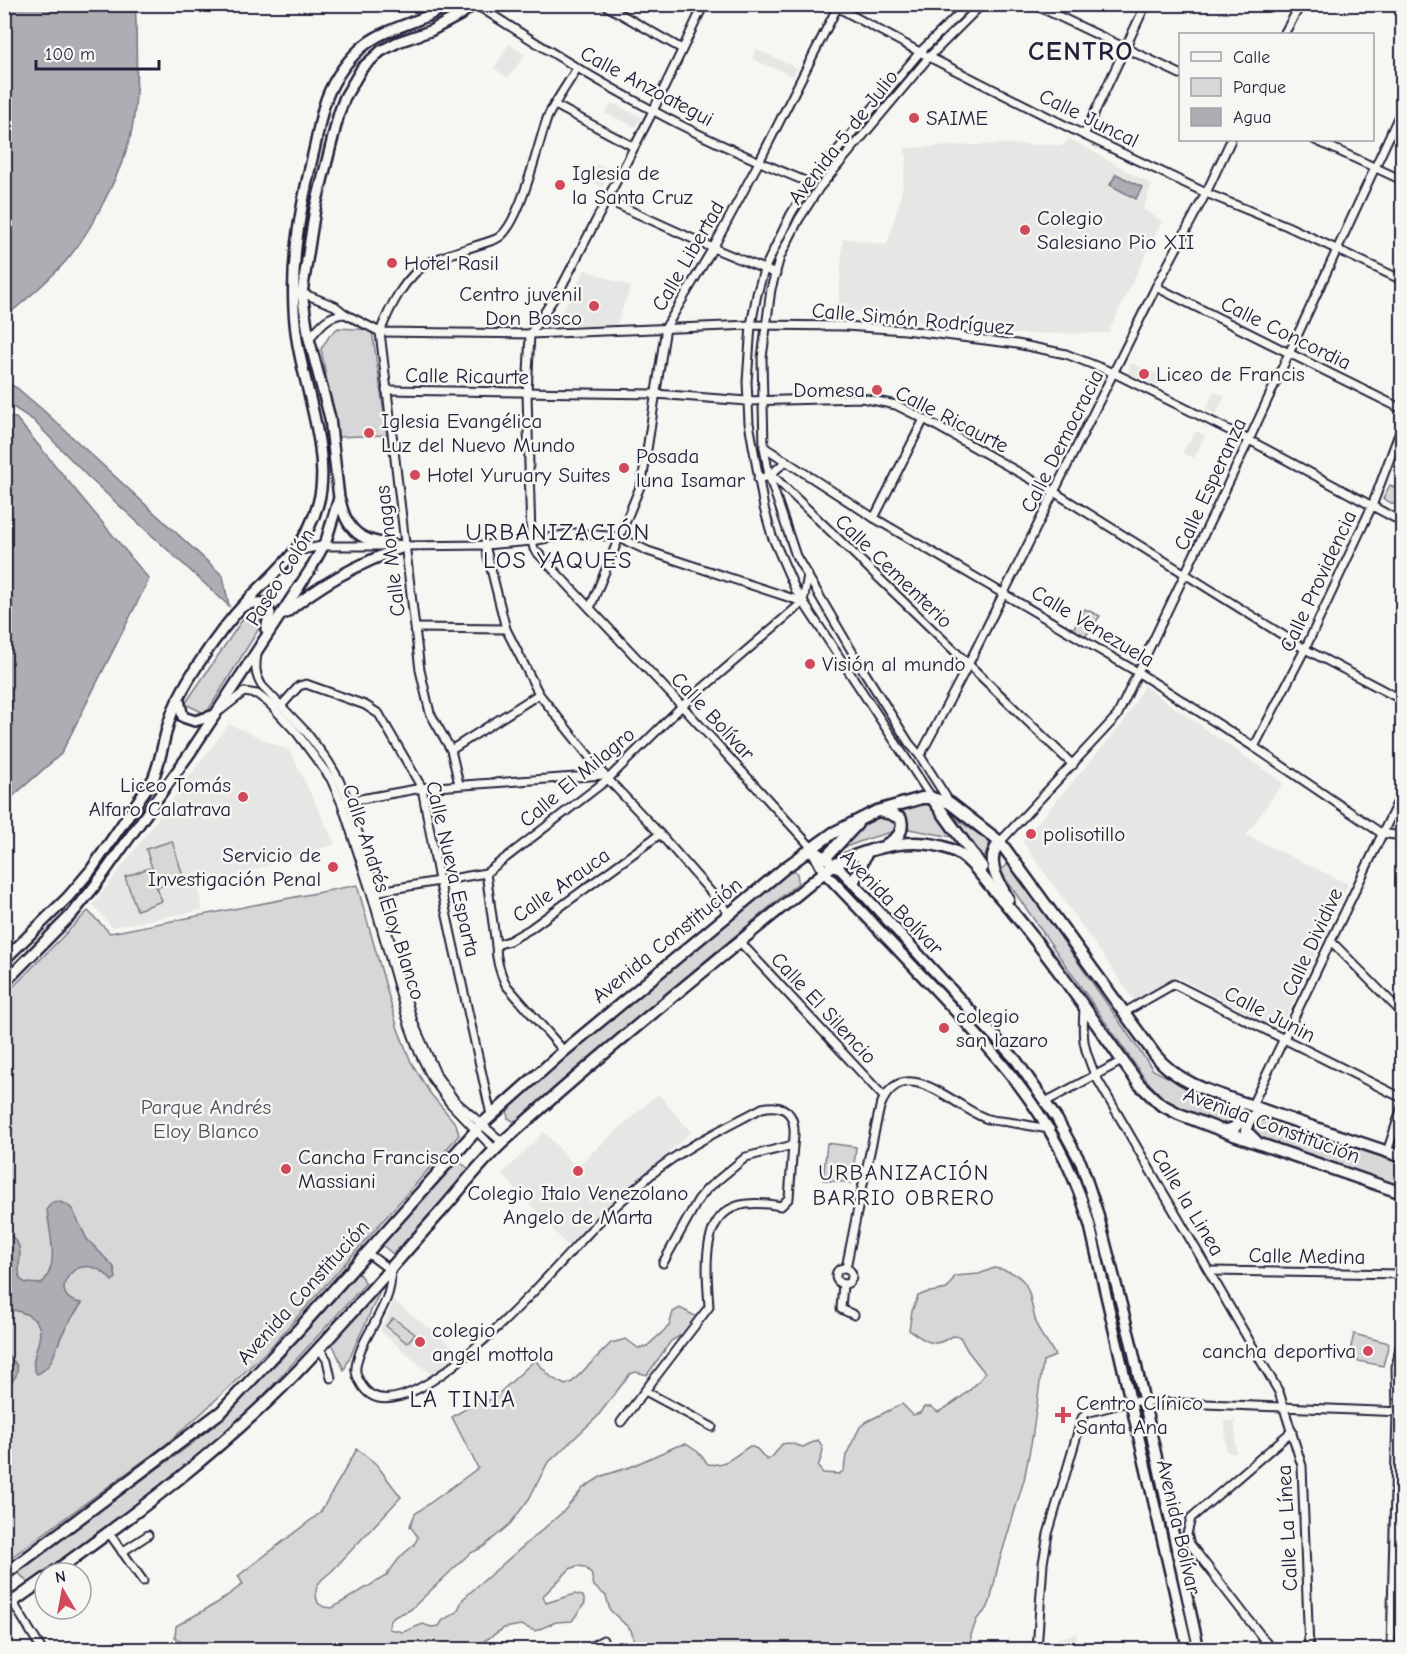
<svg xmlns="http://www.w3.org/2000/svg" width="1407" height="1654" font-family="'Comic Neue',sans-serif">
<style>
.built{fill:#e6e6e4}
.green{fill:#d7d7d7;stroke:#7c7c89;stroke-width:1.5}
.water{fill:#adadb3;stroke:#757583;stroke-width:1.5}
.lines{fill:none;stroke-linecap:round;stroke-linejoin:round}
.minor-casing{stroke:#22223b;stroke-width:11}
.tertiary-casing{stroke:#22223b;stroke-width:14}
.secondary-casing{stroke:#22223b;stroke-width:15}
.minor{stroke:#f6f6f2;stroke-width:7}
.tertiary{stroke:#f6f6f2;stroke-width:9}
.secondary{stroke:#f6f6f2;stroke-width:10}
.poi-dot{fill:#d1495b;stroke:#f6f6f2;stroke-width:2}
.labels{text-anchor:middle;dominant-baseline:central;stroke-width:5;stroke-linejoin:round;paint-order:stroke}
.street-label{font-size:21px;fill:#22223b;stroke:#f6f6f2}
.poi-label{font-size:21px;fill:#22223b;stroke:#f6f6f2;text-anchor:start}
.park-label{font-size:21px;fill:#4f4f62;stroke:#f6f6f2}
.neighbourhood-label{font-size:22px;letter-spacing:1.5px;fill:#22223b;stroke:#f6f6f2}
.quarter-label{font-size:24px;letter-spacing:1.5px;fill:#22223b;stroke:#f6f6f2}
.district-label{font-size:27px;font-weight:bold;letter-spacing:1.5px;fill:#22223b;stroke:#f6f6f2}
</style>
<rect width="100%" height="100%" fill="#f6f6f2"/>
<filter id="ink" filterUnits="userSpaceOnUse"><feTurbulence type="fractalNoise" baseFrequency=".0167" numOctaves="2"/><feDisplacementMap in="SourceGraphic" scale="12" xChannelSelector="R" yChannelSelector="G"/><feConvolveMatrix kernelMatrix="1 2 1 2 8 2 1 2 1" color-interpolation-filters="sRGB"/></filter>
<g filter="url(#ink)">
<!-- built -->
<g class="built">
<polygon points="509,44 525,55 508,78 494,68"/>
<polygon points="756,49 797,68 793,76 752,59"/>
<polygon points="612,103 642,117 635,127 605,113"/>
<polygon points="1069,138 1152,185 1143,209 1162,221 1108,333 1005,334 838,309 843,238 887,245 901,195 907,158 904,148 996,144 1064,145"/>
<polygon points="596,164 610,169 602,187 588,180"/>
<polygon points="585,270 631,287 616,326 553,326"/>
<polygon points="1131,363 1160,375 1157,386 1128,373"/>
<polygon points="1214,391 1225,396 1216,414 1206,409"/>
<polygon points="1196,431 1205,435 1194,458 1182,453"/>
<polygon points="1144,686 1283,783 1246,835 1348,884 1280,1030 1177,977 1134,1000 1022,841 1123,723"/>
<polygon points="229,724 290,751 335,844 198,888 202,910 112,927 93,905"/>
<polygon points="658,1094 691,1132 568,1246 502,1174 544,1132 576,1167"/>
<polygon points="394,1301 461,1353 434,1377 380,1331"/>
<polygon points="1235,1420 1236,1454 1226,1452 1225,1421"/>
<polygon points="1076,1634 1079,1649 1048,1649 1049,1641"/>
</g>
<!-- green -->
<g class="green">
<polygon points="338,328 372,330 387,435 337,437 321,349 330,335"/>
<polygon points="1390,485 1402,491 1402,508 1383,499"/>
<polygon points="1085,609 1100,616 1085,637 1073,629"/>
<polygon points="247,613 263,622 206,714 185,704"/>
<polygon points="924,799 954,834 952,837 909,829 907,819 898,808"/>
<path d="M884,816L896,822L897,826L895,831L867,839L835,851C849,835 864,822 884,816Z"/>
<polygon points="953,817 990,842 983,862"/>
<polygon points="172,841 184,879 158,887 146,849"/>
<polygon points="1009,863 1153,1070 1230,1108 1231,1122 1223,1127 1194,1118 1164,1100 1143,1076 1000,871"/>
<polygon points="149,868 162,901 137,910 125,877"/>
<path d="M788,868C797,870 798,873 798,883L585,1062L522,1118L513,1121L508,1118L507,1107Z"/>
<polygon points="357,885 398,1029 411,1062 430,1093 456,1124 459,1135 269,1349 204,1411 165,1445 5,1562 4,996 88,911 110,933"/>
<polygon points="1264,1115 1402,1161 1402,1187 1258,1138 1251,1131 1251,1124"/>
<polygon points="827,1143 856,1147 852,1183 823,1180"/>
<polygon points="458,1161 471,1170 393,1254 382,1245"/>
<path d="M994,1268C1036,1274 1026,1296 1038,1328C1042,1339 1051,1345 1055,1356L1043,1361L1032,1439L1024,1480L998,1566L990,1602L987,1609L977,1619L971,1635V1649H633L635,1644L631,1630L610,1610L606,1596L594,1586L591,1573L585,1567L577,1566L570,1569L543,1596L546,1603L575,1594L583,1596L585,1603L572,1621L556,1622L535,1631L521,1625L504,1628L472,1649L192,1650L188,1643L181,1642L175,1637L176,1626L217,1603L243,1584L238,1576L320,1513L357,1449L376,1464L401,1497L332,1571C320,1581 312,1585 318,1603L324,1607L332,1608L386,1576L401,1556L414,1545L418,1537L410,1526L415,1514L478,1468L452,1417L475,1403L487,1401L495,1397L535,1360L552,1378L565,1385L572,1382L611,1343L626,1339L638,1348L646,1347L669,1326L673,1312L680,1308L697,1317L688,1331L671,1341L647,1375L636,1372L630,1374L597,1417L547,1464L529,1499L510,1524L483,1547L469,1554L410,1610L396,1616L390,1621L389,1629L403,1632L423,1624L431,1627L439,1626L443,1620L457,1612L463,1599L474,1589L564,1511L583,1488L602,1476L630,1467L677,1446L686,1444L698,1452L708,1464C726,1467 735,1455 750,1446L757,1449L767,1460L773,1456L782,1444L789,1443L803,1447L818,1440C827,1451 821,1455 818,1467L823,1473L839,1474L844,1470L846,1455L860,1427L866,1422L902,1404L913,1415L920,1413L924,1407H931L938,1412C954,1404 975,1388 985,1373L967,1350L960,1337L953,1336C932,1349 928,1342 909,1330L912,1311L918,1296L925,1293L947,1289L955,1276L979,1274Z"/>
<polygon points="358,1273 366,1283 263,1396 196,1458 29,1584 17,1571 193,1443 282,1358"/>
<polygon points="382,1287 344,1370 332,1343"/>
<polygon points="393,1318 415,1334 407,1343 386,1326"/>
<polygon points="1354,1334 1389,1343 1383,1366 1348,1359"/>
</g>
<!-- water -->
<g class="water">
<path d="M5,4L135,5L136,19C136,56 139,97 131,134C122,171 91,232 66,261C48,281 26,300 5,317Z"/>
<polygon points="1116,174 1142,187 1136,199 1110,185"/>
<polygon points="5,382 17,388 44,411 223,576 229,606 87,476 33,420 13,407 5,406"/>
<polygon points="5,417 16,418 149,579 61,754 5,803"/>
<path d="M56,1201L66,1204L72,1209L87,1239L114,1267L116,1278L112,1281C79,1240 41,1299 82,1303C76,1312 69,1321 64,1331C56,1344 54,1368 37,1374C21,1353 70,1320 5,1308V1232C30,1246 15,1260 20,1279L26,1283L41,1284C61,1265 49,1233 47,1209L51,1203Z"/>
<path d="M5,1354C18,1362 23,1372 9,1384H5Z"/>
</g>
<g class="lines">
<!-- minor casing -->
<g class="minor-casing">
<g id="minor">
<path d="M475,4C533,41 591,78 652,110C703,138 756,161 810,183"/>
<polyline points="603,4 682,49"/>
<polyline points="704,4 653,111 562,286 530,334 527,393 531,537 534,549 682,706 812,848"/>
<polyline points="831,4 929,57 1084,135 1206,193 1287,226 1402,280"/>
<polyline points="1033,4 1180,74"/>
<polyline points="1284,34 1301,4"/>
<polyline points="555,105 634,147"/>
<polyline points="1084,135 1146,4"/>
<polyline points="1315,140 1402,180"/>
<polyline points="607,200 713,248 776,274"/>
<polyline points="1156,287 1402,409"/>
<polyline points="302,293 335,306 345,314 380,332 530,334 751,325 845,326 905,330 1017,344 1066,354 1114,373 1249,440 1402,522"/>
<path d="M309,339C320,326 327,315 345,314"/>
<polyline points="386,390 655,394 747,401 862,398 896,405 924,419 1054,492 1305,649 1402,700"/>
<polyline points="764,447 874,518 1139,673 1254,747 1381,833 1402,836"/>
<polyline points="771,474 1073,765"/>
<polyline points="758,479 769,476 786,461"/>
<polyline points="874,518 924,419"/>
<polyline points="485,545 506,629 539,694 604,775 660,834 730,914"/>
<polyline points="404,546 485,545 532,541 575,533 618,537 648,551 803,602"/>
<polyline points="296,551 322,546 381,546"/>
<polyline points="803,602 808,575"/>
<polyline points="590,608 642,482 666,327 713,248 759,162 839,4"/>
<polyline points="416,628 506,629"/>
<path d="M257,654C255,667 255,675 262,686L306,732L328,761L338,778L348,800L376,891L413,1022L437,1076L455,1101L502,1142"/>
<polyline points="281,706 299,686 306,684 365,705 379,714 422,788 439,880 491,1115"/>
<polyline points="221,710 244,692 257,694 270,704 297,733 331,779 342,804 373,899 409,1025 419,1052 432,1078 450,1103 495,1150"/>
<polyline points="1254,747 1305,649 1372,506 1402,426"/>
<polyline points="451,750 539,694"/>
<polyline points="920,756 968,665 1156,287 1206,193 1231,140"/>
<path d="M459,784L451,750L430,713L420,670L380,332C390,307 405,275 430,262C451,252 475,247 496,239C520,229 538,142 548,116C556,100 568,84 577,68"/>
<polyline points="932,798 796,591 772,536 764,508 749,423 747,382 751,325 757,294 764,270 791,214 810,183 920,52 969,4"/>
<polyline points="344,802 422,788 604,775"/>
<polyline points="950,803 920,756 909,743 860,665 796,556 769,476 764,447 762,358 771,289 780,257 799,219 819,188 929,57 982,4"/>
<polyline points="1000,842 1117,716 1249,440 1402,109"/>
<polyline points="486,873 496,945"/>
<polyline points="374,892 486,873 608,779 682,706 803,602"/>
<polyline points="1331,941 1402,1013"/>
<polyline points="740,942 884,1097"/>
<path d="M1084,1008C1082,1040 1083,1046 1095,1075L1279,1392L1302,1466L1309,1650"/>
<polyline points="1125,1012 1174,984 1402,1098"/>
<path d="M564,1051L506,985C499,971 496,960 496,945L509,941L530,929L660,834"/>
<polyline points="1045,1102 1122,1061"/>
<polyline points="1252,1105 1402,793"/>
<polyline points="1387,1152 1402,1107"/>
<path d="M366,1252L390,1270C396,1303 360,1335 356,1367C355,1373 358,1379 361,1384C400,1453 564,1257 593,1228C612,1208 633,1191 653,1173C686,1146 725,1128 762,1108C791,1102 797,1120 793,1145L746,1157L707,1189L698,1200L663,1263"/>
<path d="M846,1268L861,1193L880,1107C902,1050 953,1106 985,1118C992,1121 1001,1121 1008,1122C1022,1124 1036,1127 1050,1129"/>
<circle cx="844" cy="1276" r="8"/>
<polyline points="1210,1271 1402,1274"/>
<polyline points="843,1284 841,1309 854,1315"/>
<polyline points="319,1348 327,1360 331,1378"/>
<polyline points="645,1391 712,1427"/>
<path d="M621,1422L709,1307C707,1272 698,1209 747,1204C758,1203 770,1204 781,1206L789,1198L793,1145"/>
<polyline points="109,1533 143,1581"/>
<polyline points="122,1552 148,1535"/>
<polyline points="4,1588 42,1650"/>
<polyline points="584,1650 603,1640"/>
<polyline points="1037,1650 1043,1563 1048,1534 1082,1418 1086,1413 1132,1401 1402,1412"/>
<polyline points="1272,1650 1190,1544 1187,1534 1191,1518 1292,1431"/>
<polyline points="1391,1650 1397,1412 1396,1367 1402,1337"/>
</g>
</g>
<!-- tertiary casing -->
<g class="tertiary-casing">
<g id="tertiary">
<path d="M340,500C348,539 368,542 404,546"/>
<polyline points="244,606 252,603 265,603 270,613 266,629"/>
<path d="M286,613C322,582 362,562 406,546"/>
<polyline points="179,700 183,717 195,721 215,715"/>
<polyline points="812,848 842,871 1016,1060 1057,1119 1081,1163 1097,1211 1131,1342 1199,1650"/>
<path d="M814,853L824,872C859,908 893,945 928,982C1000,1059 1061,1121 1090,1226L1188,1650"/>
<path d="M4,960L68,897L91,870L153,779C161,760 163,741 169,722C175,702 186,683 197,666C212,643 229,620 247,601C278,568 305,550 318,504C332,456 304,387 297,339C287,274 300,209 315,146C318,133 320,119 324,106C330,85 344,64 360,49C384,26 422,24 448,4"/>
<polyline points="4,983 73,913 94,887 190,753 310,570 326,541 339,498 330,418 309,339 302,293 315,209 339,113 345,97 362,68 381,51 398,42 430,31 460,15 474,4"/>
</g>
</g>
<!-- secondary casing -->
<g class="secondary-casing">
<g id="secondary">
<polyline points="932,798 982,867"/>
<path d="M878,811L891,814L901,819C904,833 897,838 887,844"/>
<path d="M1000,842C984,860 998,881 1008,899"/>
<polyline points="825,858 857,824"/>
<polyline points="853,883 867,852"/>
<path d="M1223,1130C1231,1130 1237,1128 1241,1119L1238,1108L1230,1099"/>
<path d="M1256,1141L1246,1131C1247,1117 1255,1114 1268,1112"/>
<path d="M53,1573C138,1512 222,1449 295,1374C346,1321 394,1264 444,1208C463,1186 482,1161 504,1141C610,1045 723,956 833,865C869,848 914,834 952,850C969,857 980,874 991,887C1046,948 1091,1018 1139,1084L1160,1104L1179,1114L1234,1135L1402,1193"/>
<path d="M4,1575L222,1411L299,1329L481,1125L564,1051L786,867L833,833L877,811L922,798H932L950,803L1000,842L1155,1055C1180,1086 1219,1094 1255,1107C1304,1125 1354,1140 1402,1157"/>
<polyline points="4,1608 45,1579"/>
</g>
</g>
<!-- minor -->
<use href="#minor" class="minor"/>
<!-- tertiary -->
<use href="#tertiary" class="tertiary"/>
<!-- secondary -->
<use href="#secondary" class="secondary"/>
</g>
</g>
<!-- markers -->
<g class="poi-dot">
<circle cx="914" cy="118" r="6"/>
<circle cx="560" cy="185" r="6"/>
<circle cx="1025" cy="230" r="6"/>
<circle cx="392" cy="263" r="6"/>
<circle cx="594" cy="306" r="6"/>
<circle cx="1144" cy="374" r="6"/>
<circle cx="877" cy="390" r="6"/>
<circle cx="369" cy="433" r="6"/>
<circle cx="624" cy="468" r="6"/>
<circle cx="415" cy="475" r="6"/>
<circle cx="810" cy="664" r="6"/>
<circle cx="243" cy="797" r="6"/>
<circle cx="1031" cy="834" r="6"/>
<circle cx="333" cy="867" r="6"/>
<circle cx="944" cy="1028" r="6"/>
<circle cx="286" cy="1169" r="6"/>
<circle cx="578" cy="1171" r="6"/>
<circle cx="420" cy="1342" r="6"/>
<circle cx="1368" cy="1351" r="6"/>
<path d="M1060 1406h6v6h6v6h-6v6h-6v-6h-6v-6h6z"/>
</g>
<g class="labels">
<!-- street labels -->
<g class="street-label">
<text transform="translate(647 86) rotate(28)">Calle Anzoategui</text>
<text transform="translate(1089 118) rotate(26)">Calle Juncal</text>
<text transform="translate(843 137) rotate(-52)">Avenida 5 de Julio</text>
<text transform="translate(688 256) rotate(-60)">Calle Libertad</text>
<text transform="translate(913 319) rotate(5)">Calle Simón Rodríguez</text>
<text transform="translate(1286 333) rotate(26)">Calle Concordia</text>
<text transform="translate(467 376) rotate(1)">Calle Ricaurte</text>
<text transform="translate(952 419) rotate(27)">Calle Ricaurte</text>
<text transform="translate(1062 441) rotate(-63)">Calle Democracia</text>
<text transform="translate(1210 484) rotate(-65)">Calle Esperanza</text>
<text transform="translate(390 551) rotate(-97)">Calle Monagas</text>
<text transform="translate(894 571) rotate(44)">Calle Cementerio</text>
<text transform="translate(280 577) rotate(-58)">Paseo Colón</text>
<text transform="translate(1318 581) rotate(-65)">Calle Providencia</text>
<text transform="translate(1093 626) rotate(31)">Calle Venezuela</text>
<text transform="translate(713 716) rotate(47)">Calle Bolívar</text>
<text transform="translate(577 777) rotate(-40)">Calle El Milagro</text>
<text transform="translate(453 869) rotate(77)">Calle Nueva Esparta</text>
<text transform="translate(561 885) rotate(-35)">Calle Arauca</text>
<text transform="translate(384 892) rotate(72)">Calle Andrés Eloy Blanco</text>
<text transform="translate(892 902) rotate(46)">Avenida Bolívar</text>
<text transform="translate(667 940) rotate(-39)">Avenida Constitución</text>
<text transform="translate(1312 942) rotate(-65)">Calle Dividive</text>
<text transform="translate(824 1008) rotate(47)">Calle El Silencio</text>
<text transform="translate(1270 1014) rotate(27)">Calle Junin</text>
<text transform="translate(1272 1125) rotate(20)">Avenida Constitución</text>
<text transform="translate(1188 1202) rotate(59)">Calle la Linea</text>
<text transform="translate(1307 1256) rotate(1)">Calle Medina</text>
<text transform="translate(303 1292) rotate(-48)">Avenida Constitución</text>
<text transform="translate(1179 1527) rotate(77)">Avenida Bolívar</text>
<text transform="translate(1287 1528) rotate(-93)">Calle La Línea</text>
</g>
<!-- poi labels -->
<g class="poi-label">
<text x="926" y="118">SAIME</text>
<text x="572" y="173">Iglesia de<tspan x="572" dy="24">la Santa Cruz</tspan></text>
<text x="1037" y="218">Colegio<tspan x="1037" dy="24">Salesiano Pio XII</tspan></text>
<text x="404" y="263">Hotel Rasil</text>
<text x="582" y="294" text-anchor="end">Centro juvenil<tspan x="582" dy="24">Don Bosco</tspan></text>
<text x="1156" y="374">Liceo de Francis</text>
<text x="865" y="390" text-anchor="end">Domesa</text>
<text x="381" y="421">Iglesia Evangélica<tspan x="381" dy="24">Luz del Nuevo Mundo</tspan></text>
<text x="636" y="456">Posada<tspan x="636" dy="24">luna Isamar</tspan></text>
<text x="427" y="475">Hotel Yuruary Suites</text>
<text x="822" y="664">Visión al mundo</text>
<text x="231" y="785" text-anchor="end">Liceo Tomás<tspan x="231" dy="24">Alfaro Calatrava</tspan></text>
<text x="1043" y="834">polisotillo</text>
<text x="321" y="855" text-anchor="end">Servicio de<tspan x="321" dy="24">Investigación Penal</tspan></text>
<text x="956" y="1016">colegio<tspan x="956" dy="24">san lazaro</tspan></text>
<text x="298" y="1157">Cancha Francisco<tspan x="298" dy="24">Massiani</tspan></text>
<text x="578" y="1193" text-anchor="middle">Colegio Italo Venezolano<tspan x="578" dy="24">Angelo de Marta</tspan></text>
<text x="432" y="1330">colegio<tspan x="432" dy="24">angel mottola</tspan></text>
<text x="1356" y="1351" text-anchor="end">cancha deportiva</text>
<text x="1076" y="1403">Centro Clínico<tspan x="1076" dy="24">Santa Ana</tspan></text>
</g>
<!-- park labels -->
<g class="park-label">
<text x="206" y="1107">Parque Andrés<tspan x="206" dy="24">Eloy Blanco</tspan></text>
</g>
<!-- neighbourhood labels -->
<g class="neighbourhood-label">
<text x="904" y="1173">URBANIZACIÓN<tspan x="904" dy="25">BARRIO OBRERO</tspan></text>
</g>
<!-- quarter labels -->
<g class="quarter-label">
<text x="558" y="532">URBANIZACIÓN<tspan x="558" dy="28">LOS YAQUES</tspan></text>
<text x="463" y="1399">LA TINIA</text>
</g>
<!-- district labels -->
<g class="district-label">
<text x="1081" y="51">CENTRO</text>
</g>
</g>
<!-- margin -->
<rect width="1407" height="1654" fill="none" stroke="#f6f6f2" stroke-width="24"/>
<rect x="12" y="12" width="1383" height="1630" fill="none" stroke="#22223b" stroke-width="2" filter="url(#ink)"/>
<!-- legend -->
<rect x="1179" y="33" width="195" height="108" fill="#f6f6f2" stroke="#a1a1a9" stroke-width="1.5"/>
<rect x="1191" y="52" width="30" height="9" fill="#f6f6f2" stroke="#a1a1a9" stroke-width="1.5"/>
<text x="1233" y="63" font-size="18" fill="#22223b">Calle</text>
<rect x="1191" y="78" width="30" height="18" fill="#d7d7d7" stroke="#a1a1a9" stroke-width="1.5"/>
<text x="1233" y="93" font-size="18" fill="#22223b">Parque</text>
<rect x="1191" y="108" width="30" height="18" fill="#adadb3" stroke="#a1a1a9" stroke-width="1.5"/>
<text x="1233" y="123" font-size="18" fill="#22223b">Agua</text>
<!-- north arrow -->
<g transform="translate(63 1591) rotate(350)"><circle r="28" fill="#f6f6f2" stroke="#a1a1a9" stroke-width="1.5"/>
<path d="M0-4.5L10 22L0 15L-10 22Z" fill="#d1495b"/>
<text y="-9" font-size="16" font-weight="bold" text-anchor="middle" fill="#22223b">N</text>
</g>
<!-- scale -->
<path d="M36 60v9h123v-9" fill="none" stroke="#22223b" stroke-width="3"/>
<text x="45" y="60" font-size="18" fill="#22223b" stroke="#f6f6f2" stroke-width="4.5" paint-order="stroke">100 m</text>
</svg>
